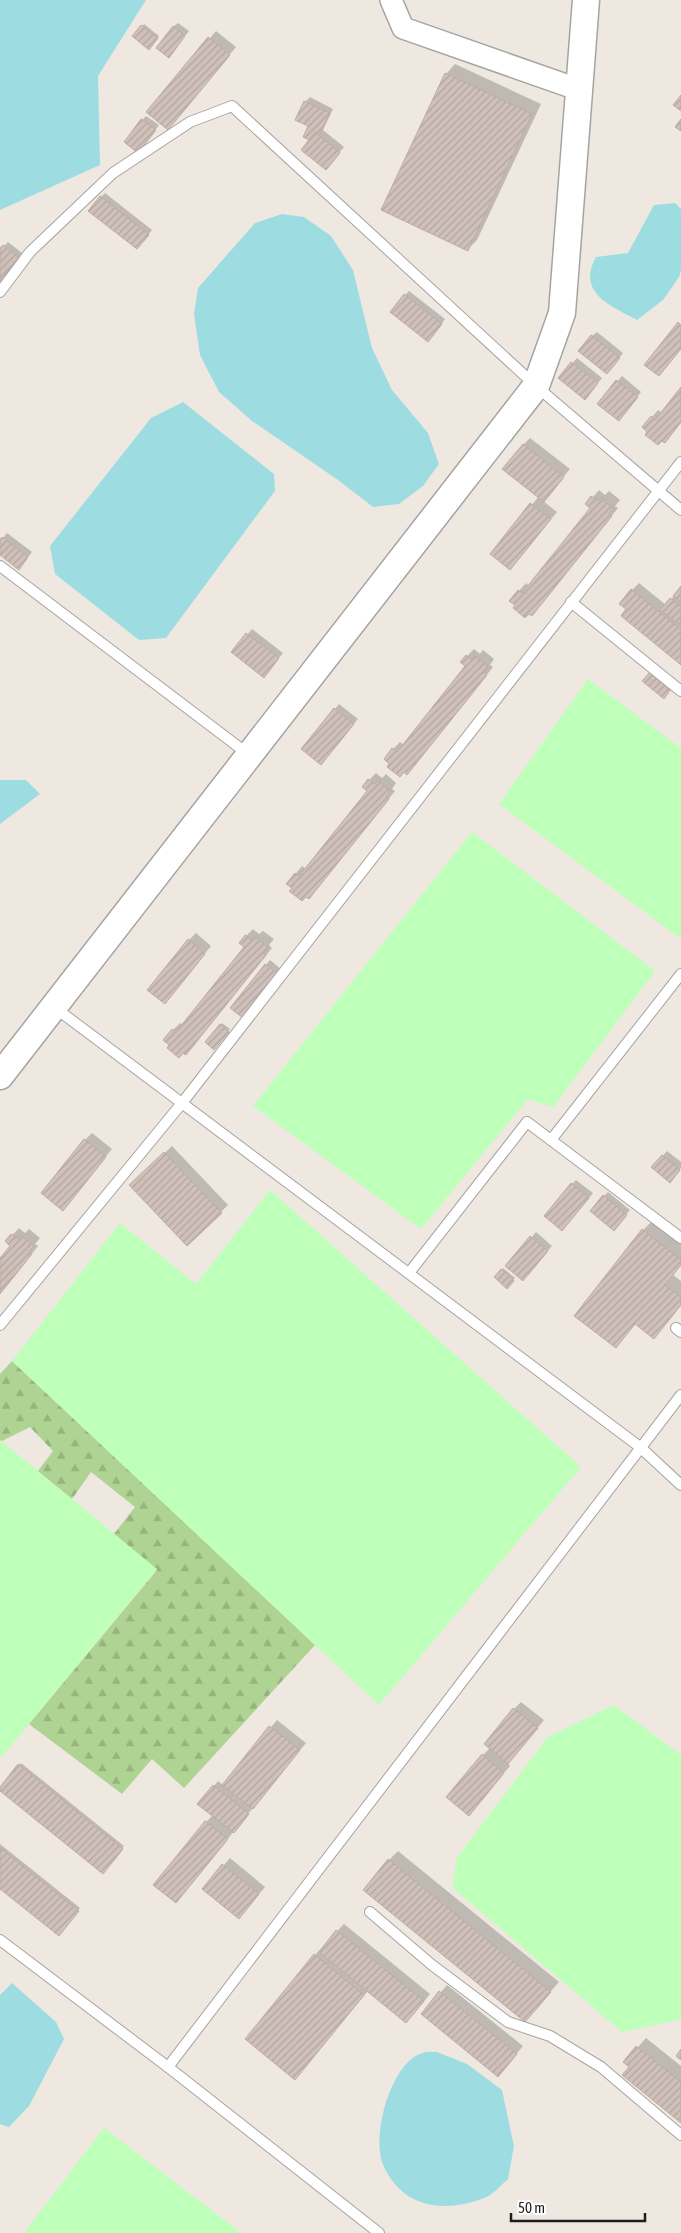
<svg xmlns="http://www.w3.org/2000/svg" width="681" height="2233" font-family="'Asap Condensed',sans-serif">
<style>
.forest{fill:url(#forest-firs)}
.park{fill:#beffb9}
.water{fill:#9ddde2}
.shadow{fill:#0003}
.building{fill:url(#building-hatch);stroke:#c2aba2}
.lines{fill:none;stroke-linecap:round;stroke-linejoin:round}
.service-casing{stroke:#a4a4a4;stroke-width:12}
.minor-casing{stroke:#a4a4a4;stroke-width:24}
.tertiary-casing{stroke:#a4a4a4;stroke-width:29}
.service{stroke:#fff;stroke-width:10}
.minor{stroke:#fff;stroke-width:21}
.tertiary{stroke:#fff;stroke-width:26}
</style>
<defs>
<pattern id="forest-firs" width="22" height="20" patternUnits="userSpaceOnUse" patternTransform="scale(1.25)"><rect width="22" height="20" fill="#afd392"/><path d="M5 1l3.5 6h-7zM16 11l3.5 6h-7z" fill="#96b57d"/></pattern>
<pattern id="building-hatch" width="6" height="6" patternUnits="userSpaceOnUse" patternTransform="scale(1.25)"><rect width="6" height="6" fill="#cfc0ba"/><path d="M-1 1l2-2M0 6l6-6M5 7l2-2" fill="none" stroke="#b1a59f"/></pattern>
</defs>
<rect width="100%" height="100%" fill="#efe8e1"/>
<!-- forest -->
<polygon class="forest" points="12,1361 315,1645 184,1788 152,1759 122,1794 29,1724 157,1570 114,1534 135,1507 91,1472 72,1499 38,1471 53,1451 30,1427 2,1441 0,1440 0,1374"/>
<!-- park -->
<g class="park">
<polygon points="588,679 681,748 681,939 499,804"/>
<polygon points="472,832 655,971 553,1107 528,1099 421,1229 253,1106"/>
<polygon points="270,1190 581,1467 379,1705 12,1361 120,1223 196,1284"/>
<polygon points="0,1440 157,1569 0,1759"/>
<polygon points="614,1705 681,1755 681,2019 622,2032 453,1888 456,1859 548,1737"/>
<polygon points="104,2128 241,2233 24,2233"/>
</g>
<!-- water -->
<g class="water">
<polygon points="0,0 146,0 98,76 100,165 0,210"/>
<path d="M675,203L681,209V270L679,277L663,300L637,320C611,306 576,293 596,257L628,253L654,205Z"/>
<polygon points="282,214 304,217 331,236 353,270 372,348 392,390 428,433 439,464 423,486 399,504 373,507 338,480 252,421 219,392 200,355 194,314 198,288 255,223"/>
<polygon points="183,402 274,474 275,491 166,638 139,640 55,574 50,546 151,418"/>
<polygon points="0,780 26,780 40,794 0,824"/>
<polygon points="12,1983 56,2022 64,2039 29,2106 9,2127 0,2124 0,1995"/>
<path d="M437,2052L467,2064L502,2090L514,2146L508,2179C501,2185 493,2195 484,2198C445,2213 404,2209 384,2167C370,2139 390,2063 422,2053C426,2051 433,2052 437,2052Z"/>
</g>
<!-- shadow -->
<g class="shadow">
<polygon points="178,23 189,31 173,51 173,27"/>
<polygon points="144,24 159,36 151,46 134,36"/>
<polygon points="216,31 236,47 175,121 148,111"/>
<polygon points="455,64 541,104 477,240 468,249 446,74"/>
<polygon points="310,97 333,109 323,130 344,147 330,164 311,139 305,102"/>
<polygon points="146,116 159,125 143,147 142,120"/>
<polygon points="105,193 152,230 142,243 101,197"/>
<polygon points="8,242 22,253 0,280 0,250"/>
<polygon points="409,291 445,319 433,336 405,295"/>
<polygon points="597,332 623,353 612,368 592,336"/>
<polygon points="577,358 602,378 589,394 560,378"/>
<polygon points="622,376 641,392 623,415 599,404"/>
<polygon points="681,389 681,422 671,434 649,432 652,417 658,410 662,413"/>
<polygon points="530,438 570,469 543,501 557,512 517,561 491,554 539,496 523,445"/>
<polygon points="599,490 605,495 609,491 620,500 615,506 618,508 539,607 517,605 511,600 526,583 529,586 592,507 587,504"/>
<polygon points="7,533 32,552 23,564 0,554 0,542"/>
<polygon points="639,583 666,605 681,588 681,663 628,609 632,590"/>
<polygon points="252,629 283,653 268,672 233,652"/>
<polygon points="474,649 480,654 483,650 494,659 490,665 493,667 414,766 393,749 400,742 404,745 466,666 461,662"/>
<polygon points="339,704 358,719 325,759 335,709"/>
<polygon points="376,773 382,778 386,774 396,783 392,789 395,791 316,890 293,888 288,883 302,866 306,869 369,791 363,786"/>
<polygon points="253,929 259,934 263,931 274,939 269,945 272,948 186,1054 171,1044 173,1030 180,1023 183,1025 246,947 246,936"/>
<polygon points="196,933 211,946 172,995 189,940"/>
<polygon points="270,960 281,969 247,1012 232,1008"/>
<polygon points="222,1023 230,1029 214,1048 206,1042"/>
<polygon points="92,1133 112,1149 69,1202 85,1140"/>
<polygon points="172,1146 228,1205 187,1245 131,1185"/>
<polygon points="667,1151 681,1162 681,1168 674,1176 653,1167"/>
<polygon points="576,1180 593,1193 566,1225 572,1184"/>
<polygon points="608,1192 630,1210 618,1224 604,1196"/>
<polygon points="652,1221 681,1244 681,1265 673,1275 681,1281 681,1305 654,1337 636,1323 616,1346 643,1230"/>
<polygon points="19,1228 25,1233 29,1229 40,1238 35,1244 38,1246 0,1294 0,1260 12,1245 7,1241"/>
<polygon points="536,1232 552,1246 527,1275 507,1266"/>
<polygon points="503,1268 515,1278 507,1287 496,1277"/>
<polygon points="521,1702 544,1720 508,1763 510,1766 469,1814 483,1755 490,1748 514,1709"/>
<polygon points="277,1720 306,1743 176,1902 206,1822 213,1815 214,1786 218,1781 223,1785"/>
<polygon points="21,1763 124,1846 105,1870 0,1789"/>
<polygon points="0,1844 80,1908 60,1932 0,1887"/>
<polygon points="398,1851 559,1982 525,2021 389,1860"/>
<polygon points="230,1858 265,1887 239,1918 203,1889"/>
<polygon points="344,1924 430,1994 413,2015 368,1991 295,2079 315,1955"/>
<polygon points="447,1985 523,2046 505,2068 423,2013"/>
<polygon points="646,2038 681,2066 681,2121 625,2062"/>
</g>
<!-- building -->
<g class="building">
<polygon points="141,25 158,38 149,50 132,36"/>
<polygon points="173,26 185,36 169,58 156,48"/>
<polygon points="208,37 230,55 168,130 146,112"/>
<polygon points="445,73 532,114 468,251 381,210"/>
<polygon points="681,95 681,111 673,105"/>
<polygon points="304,101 330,113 315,143 303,137 308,126 295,120"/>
<polygon points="141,119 156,130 138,153 124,142"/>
<polygon points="681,119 681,131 675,127"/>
<polygon points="315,132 340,153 326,170 301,150"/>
<polygon points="100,196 149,235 137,249 88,211"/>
<polygon points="3,245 19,258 0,281 0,248"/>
<polygon points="404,294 442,324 428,342 390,312"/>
<polygon points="678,322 681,325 681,349 659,376 644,365"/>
<polygon points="591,335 620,358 607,374 578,351"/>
<polygon points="571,362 598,383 585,400 558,378"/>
<polygon points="616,380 638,397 619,421 597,404"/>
<polygon points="681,387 681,422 665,443 662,441 658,445 645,435 647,432 642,427 651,416 655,420"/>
<polygon points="523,444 564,477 544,502 502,469"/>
<polygon points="591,496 598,501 601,498 613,508 609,514 612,516 532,616 529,614 525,618 513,608 515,605 509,601 518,590 522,593 590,508 585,504"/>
<polygon points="530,503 551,519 510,570 490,554"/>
<polygon points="2,537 28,557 19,570 0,555 0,540"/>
<polygon points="681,586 681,602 673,596"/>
<polygon points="631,589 681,630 681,665 621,616 626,609 619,604"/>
<polygon points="670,598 681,607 681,621 678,624 660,610"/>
<polygon points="246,633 279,658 264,678 231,652"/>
<polygon points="466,655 472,660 475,656 488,667 484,672 487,675 407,775 404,772 400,777 387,767 389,764 384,759 392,748 397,752 465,666 460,662"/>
<polygon points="650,672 671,689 664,699 642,681"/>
<polygon points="334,708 354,724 321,765 301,749"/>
<polygon points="368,779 375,784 378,781 390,791 386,797 389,799 309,899 306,897 302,901 289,891 292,888 286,884 295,873 299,876 367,791 362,787"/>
<polygon points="245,935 252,940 255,937 268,947 263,953 266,955 186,1055 183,1053 179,1058 167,1048 169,1045 163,1040 172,1029 176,1032 244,947 239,943"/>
<polygon points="188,939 205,954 165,1004 147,990"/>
<polygon points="265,964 278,974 243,1018 230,1008"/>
<polygon points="220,1024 229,1032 214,1050 205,1042"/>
<polygon points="84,1139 106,1157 63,1211 41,1193"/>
<polygon points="164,1152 222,1213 187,1246 129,1185"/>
<polygon points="662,1155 680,1170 670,1183 651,1167"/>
<polygon points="571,1183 589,1198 562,1231 544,1216"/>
<polygon points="603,1195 627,1215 614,1231 590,1211"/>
<polygon points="642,1229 681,1260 681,1265 665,1285 681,1297 681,1305 654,1339 635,1324 616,1348 574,1316"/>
<polygon points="11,1234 18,1239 21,1235 34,1246 29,1252 32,1254 0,1294 0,1258 10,1246 5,1241"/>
<polygon points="530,1236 548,1251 523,1281 505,1266"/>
<polygon points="501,1269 514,1281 507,1289 494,1277"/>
<polygon points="513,1708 538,1728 508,1764 484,1744"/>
<polygon points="269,1726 300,1750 253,1809 222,1785"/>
<polygon points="482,1754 504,1773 469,1816 446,1797"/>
<polygon points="18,1764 123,1849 103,1874 0,1791 0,1787"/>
<polygon points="213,1785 249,1814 234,1833 197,1804"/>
<polygon points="205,1821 228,1839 176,1903 153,1885"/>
<polygon points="0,1848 79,1911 59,1936 0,1889"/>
<polygon points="388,1859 551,1992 525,2022 363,1890"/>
<polygon points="222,1864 259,1894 239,1919 202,1889"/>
<polygon points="336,1930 424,2001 406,2023 319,1952"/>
<polygon points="314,1954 364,1995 295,2080 245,2039"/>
<polygon points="439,1991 517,2054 498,2077 421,2014"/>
<polygon points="636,2046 681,2082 681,2123 622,2075 629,2067 623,2062"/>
<polygon points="681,2049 681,2060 676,2056"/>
</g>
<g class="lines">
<!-- service casing -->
<g class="service-casing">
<g id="service">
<polyline points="0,292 30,252 113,173 190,122 232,106 536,386 681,510"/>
<polyline points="0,566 248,754"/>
<polyline points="571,602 681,691"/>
<polyline points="54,1007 640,1447 681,1485"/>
<polyline points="551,1140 681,974"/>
<polyline points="409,1273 527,1122 681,1238"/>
<polyline points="0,1325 182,1103 681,462"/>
<polyline points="676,1328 681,1332"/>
<polyline points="370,1912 432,1965 508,2022 550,2036 601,2067 681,2135"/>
<polyline points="0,1940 168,2067 379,2233"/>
<polyline points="168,2067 681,1395"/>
</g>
</g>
<!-- minor casing -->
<g class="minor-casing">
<polyline id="minor" points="391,0 403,28 580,90"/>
</g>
<!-- tertiary casing -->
<g class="tertiary-casing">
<polyline id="tertiary" points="0,1076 536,386 562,313 586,0"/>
</g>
<!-- service -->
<use href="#service" class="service"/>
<!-- minor -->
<use href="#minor" class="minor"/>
<!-- tertiary -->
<use href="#tertiary" class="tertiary"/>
</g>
<!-- scale -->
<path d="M511 2213v8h134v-8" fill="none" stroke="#1d1d1d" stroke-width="2.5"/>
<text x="518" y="2213" font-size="15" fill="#1d1d1d" stroke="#ffffff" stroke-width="4" paint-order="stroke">50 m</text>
</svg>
